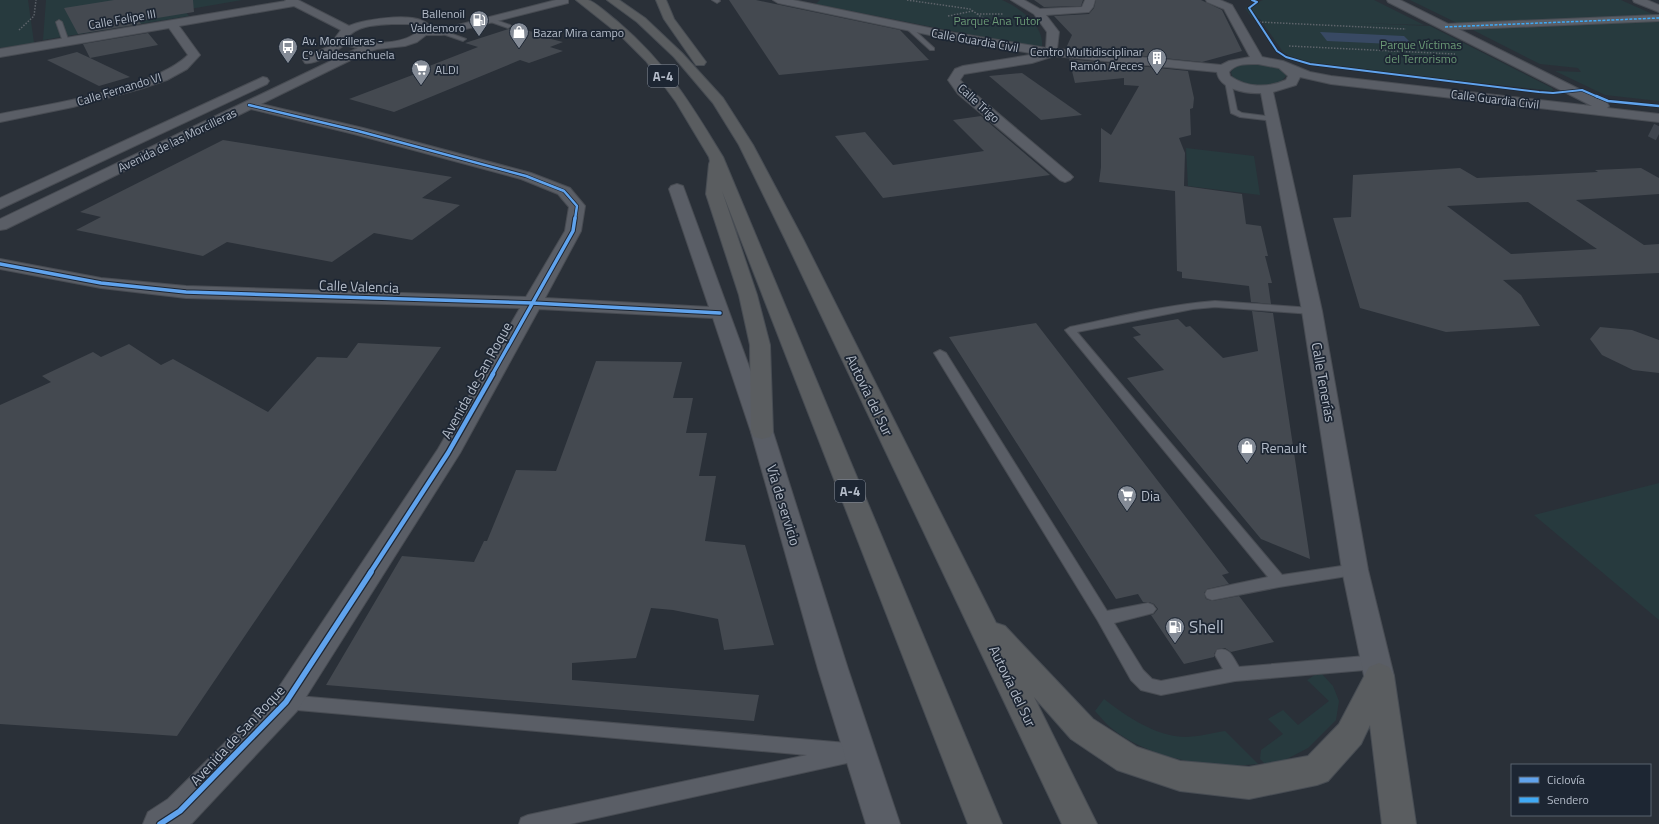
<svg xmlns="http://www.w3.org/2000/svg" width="1659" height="824" font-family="'Titillium Web',sans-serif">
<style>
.green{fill:#273a3e}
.water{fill:#384963}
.building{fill:#444950;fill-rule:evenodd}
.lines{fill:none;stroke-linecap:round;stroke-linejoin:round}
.minor-tunnel{stroke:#3f454e;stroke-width:14;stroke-dasharray:14 8;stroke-linecap:butt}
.service-casing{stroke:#484c53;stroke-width:2}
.pedestrian-casing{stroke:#484c53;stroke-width:2}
.minor-casing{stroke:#484c53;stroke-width:2}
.motorway-casing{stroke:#474c53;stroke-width:2}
.path{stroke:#5d636a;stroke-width:1.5;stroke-dasharray:1.5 1.5;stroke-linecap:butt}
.service{fill:#5a5e66;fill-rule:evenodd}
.pedestrian{fill:#5a5e66;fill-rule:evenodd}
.minor{fill:#5a5e66;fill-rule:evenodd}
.motorway{fill:#5a5d60;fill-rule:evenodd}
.quiet{stroke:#3fa9f5;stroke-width:1.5;stroke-dasharray:3 1.5;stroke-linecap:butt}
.cycleway-far4-casing{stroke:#1d2633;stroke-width:3.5}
.cycleway-far3-casing{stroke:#1d2633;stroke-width:4}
.cycleway-far2-casing{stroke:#1d2633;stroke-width:5.5}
.cycleway-far1-casing{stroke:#1d2633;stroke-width:7}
.cycleway-casing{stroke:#1d2633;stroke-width:8}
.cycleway-far4{stroke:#60a3ed;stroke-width:2}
.cycleway-far3{stroke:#60a3ed;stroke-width:2.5}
.cycleway-far2{stroke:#60a3ed;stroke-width:3.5}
.cycleway-far1{stroke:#60a3ed;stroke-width:4.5}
.cycleway{stroke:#60a3ed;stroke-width:5.5}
.labels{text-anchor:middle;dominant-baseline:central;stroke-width:3.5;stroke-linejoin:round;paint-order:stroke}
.far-poi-label{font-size:12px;fill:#b4bcc9;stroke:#1d2633;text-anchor:start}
.far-street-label{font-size:12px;fill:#b4bcc9;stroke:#1d2633}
.far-park-label{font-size:12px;fill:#6b9a76;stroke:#1d2633}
.shield{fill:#1d2633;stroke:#878f9c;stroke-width:1}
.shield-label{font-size:13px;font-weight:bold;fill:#b4bcc9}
.street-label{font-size:14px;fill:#b4bcc9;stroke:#1d2633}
.poi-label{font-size:14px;fill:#b4bcc9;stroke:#1d2633;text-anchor:start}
.near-poi-label{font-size:17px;fill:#b4bcc9;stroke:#1d2633;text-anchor:start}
</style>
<rect width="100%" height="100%" fill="#2a3038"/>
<!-- green -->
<g class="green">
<polygon points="0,0 28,0 34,43 0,48"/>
<polygon points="46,0 242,0 184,10 189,16 43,40"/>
<path d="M820,0H1002C1019,7 1044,25 1042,46L1033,47L816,4Z"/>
<polygon points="1263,0 1374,0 1424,25 1357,23 1430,26 1552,88 1554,91 1315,65 1291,57 1283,52 1260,19 1252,18 1245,8"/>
<polygon points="1410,0 1621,0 1657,16 1459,24"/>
<polygon points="1659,21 1659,101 1605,95 1555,71 1581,72 1578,68 1540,64 1469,28"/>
<path d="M1255,63L1277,66L1286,74V76C1273,93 1249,85 1233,79L1231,72C1236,64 1246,64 1255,63Z"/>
<polygon points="1186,148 1254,156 1260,195 1188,186"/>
<polygon points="1659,483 1659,620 1534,515"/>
<polygon points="1318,673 1322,674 1333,686 1339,701 1336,720 1308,748 1281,762 1265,764 1260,759 1261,750 1283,734 1268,719 1283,710 1298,725 1329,701 1307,680"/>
<path d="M1104,699C1126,716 1155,736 1184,737C1198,737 1212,733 1225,731L1258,764C1208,769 1149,759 1110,727C1104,722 1100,716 1095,711Z"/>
</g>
<!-- water -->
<polygon class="water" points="1320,32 1404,36 1413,45 1327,41"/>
<!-- building -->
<g class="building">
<polygon points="114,0 193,0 194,12 139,21 141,24 78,34 64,8"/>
<polygon points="729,0 756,0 900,30 929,60 779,75"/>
<polygon points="1034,0 1083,0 1081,6 1044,7"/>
<polygon points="1096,0 1201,0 1222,10 1242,51 1202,62 1066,48 1072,35 1054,16 1089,14 1094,8"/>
<polygon points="515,27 555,38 551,39 563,42 550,47 563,51 529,63 520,60 394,112 349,99 423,71 419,70 478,47 465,43"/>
<polygon points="148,33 158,45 90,58 130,77 99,86 47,60 77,52 90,58 83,44"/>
<polygon points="1069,59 1188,71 1194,98 1193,108 1190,109 1191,135 1179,138 1185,153 1184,186 1242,194 1246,224 1261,226 1268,256 1265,256 1272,283 1268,283 1271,304 1251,302 1249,286 1182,278 1182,272 1177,271 1175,191 1099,182 1101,167 1101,128 1111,135 1139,86 1124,85 1124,78 1075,83"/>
<polygon points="1022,73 1082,115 1041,120 989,76"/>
<polygon points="981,116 1050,175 883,198 835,136 865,132 893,165 984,151 953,120"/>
<polygon points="223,140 452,177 422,198 460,205 412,240 374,233 332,262 227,242 203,256 76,230 101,217 80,212"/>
<path d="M1460,168L1477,178L1598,172L1595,170L1641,168L1659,178V194L1576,200L1644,245L1659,244V273L1503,280L1521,295L1540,326L1446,332L1360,308L1333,218L1351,217L1353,175ZM1528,202L1597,249L1511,254L1447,206Z"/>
<polygon points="1252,311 1273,313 1310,559 1261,539 1127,378 1164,370 1133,337 1141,335 1132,327 1178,319 1186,327 1190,326 1223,358 1258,351"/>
<polygon points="1036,323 1229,573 1222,575 1229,584 1207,589 1204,593 1206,599 1212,601 1239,596 1274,642 1231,652 1225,648 1217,649 1214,654 1214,657 1184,664 1151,615 1154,614 1158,609 1154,604 1149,602 1143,602 1138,594 1116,599 949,337"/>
<polygon points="1600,327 1632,330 1659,340 1659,373 1633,370 1602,355 1590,339"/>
<polygon points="358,343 441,347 177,736 0,724 0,405 51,382 42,376 93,352 101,357 129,344 161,365 173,359 268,412 317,357 347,358"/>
<polygon points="596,361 682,362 673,398 693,398 686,433 707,433 699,476 716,476 705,541 745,545 774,645 724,650 718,619 673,610 651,608 636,658 572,663 572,680 759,695 754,721 326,685 402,556 474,562 484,541 487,541 516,470 556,471"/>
</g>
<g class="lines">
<!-- minor-tunnel -->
<polyline class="minor-tunnel" points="1651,130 1659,134"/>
<!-- service casing -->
<g class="service-casing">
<g id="service">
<polygon points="712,0 719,0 720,1 717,3"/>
<polygon points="490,18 510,25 511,26 508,28 488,21 488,19"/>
<polygon points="59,20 62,22 69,42 68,43 63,42 56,22"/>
<polygon points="907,27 911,27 934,48 934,50 930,50 907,29"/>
<polygon points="440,31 444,31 466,39 463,41 440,33"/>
<polygon points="1228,79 1231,81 1237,110 1242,113 1274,117 1274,121 1240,117 1231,113 1225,81"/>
<path d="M1215,301L1312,308L1317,311L1312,314L1215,307L1193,309L1077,332L1282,575L1355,564L1360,566L1362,570L1360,574L1279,587L1212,600L1207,598L1205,594L1207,590L1268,577L1065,330L1070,327C1118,317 1166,305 1215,301Z"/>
<path d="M940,350L946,353L1107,611L1148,603L1153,605L1156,609L1153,613L1114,623L1143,670L1152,679L1161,681L1223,669L1215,655L1217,650C1230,646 1233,658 1239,667L1377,655L1383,657L1385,662L1383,667L1377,669L1235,681L1161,695L1141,690L1131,680L1098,621L934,353Z"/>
<path d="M286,695L859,744L865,746L868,752L865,758C858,760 853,761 847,763L570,824H519L521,818L528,815L807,755L286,709L280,707L278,702L280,697Z"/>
</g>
</g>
<!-- pedestrian casing -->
<g class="pedestrian-casing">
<polygon id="pedestrian" points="1659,15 1659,21 1445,30 1441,27 1445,24"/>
</g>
<!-- minor casing -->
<g class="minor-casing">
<g id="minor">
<path d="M285,0H298L349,26C364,19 425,9 431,29H442L556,0H568V3L442,35H426L417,42L405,46L377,49L365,53L261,104L363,128L531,173L570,188L585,206L581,231L545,298L709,307L669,189L671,186L677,184L683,186L773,432L848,669L900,824H866L818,669L751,432L713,318L539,309L460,453L297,711L192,823L190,824H143L148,812L168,799L275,693L438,449L520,308L186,298L101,288L0,269V259L101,278L186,286L526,297L565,231L569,207L558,194L521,179L354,134L251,109L6,229L0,230V219L358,48L344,45C336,52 315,65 305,63L303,60L305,57L330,46L337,40L335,38L341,30L294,6L179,26L200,55L187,69L167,80L140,89L73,107L0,122V114C50,104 153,89 188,55L169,28L0,57V49L286,1ZM392,24H410L420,29C408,45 364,46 347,38C357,25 377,25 392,24Z"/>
<path d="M773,0H793L949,32L1046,48L1047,32L1034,14L1011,0H1024L1040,9L1082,7L1085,0H1095L1093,7L1089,12L1046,15L1059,32L1057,49L1221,65L1229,61L1250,57L1224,9L1207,2L1206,0H1220L1232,5L1262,57L1283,61L1310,72L1331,76L1592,106L1388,2L1387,0H1400L1607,103L1609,106L1607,108L1659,114V122L1331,84L1300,77L1296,85L1273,92L1322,311L1368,570L1394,676L1389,685L1379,689L1369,685L1364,676L1342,570L1302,311L1261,93C1246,94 1219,89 1217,72L1054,56L1032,63L964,74L960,80L968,88L1070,174L1073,177L1070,180L1065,182L1060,180L958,94L948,80L955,69L963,66L1036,54L949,39L778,3ZM1258,64L1279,68L1288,76L1286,80C1268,88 1247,88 1230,76L1229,72C1236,63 1248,64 1258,64Z"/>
<polygon points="1633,0 1647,0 1659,5 1659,12 1634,2"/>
<polygon points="263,77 267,78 269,81 267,84 0,209 0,198"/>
</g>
</g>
<!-- motorway casing -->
<g class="motorway-casing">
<g id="motorway">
<path d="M576,0C579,0 585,0 588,0C597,3 610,16 618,22C666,63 691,104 723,157L1002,824H968L722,191L757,295L770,345L773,432L770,437L762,439L754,437L751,432L750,345L739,295L706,194L709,164L710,161L709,157L676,102L646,61L620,35Z"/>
<polygon points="607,0 619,0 645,18 682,53 723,98 753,145 803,239 996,623 1005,626 1093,719 1137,747 1180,761 1249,767 1308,756 1339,724 1369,667 1379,663 1389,667 1394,676 1416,824 1382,824 1370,725 1361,744 1328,781 1317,785 1249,799 1180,791 1117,770 1071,739 1034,697 1097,824 1062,824 785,239 739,145 713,103 674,57 637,22"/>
<polygon points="656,0 666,0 674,19 706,62 704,65 696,65 664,19"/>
</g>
</g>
<!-- path -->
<g class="path">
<polyline points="907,0 970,9 990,23"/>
<polyline points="977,14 1004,14"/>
<polyline points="948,16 973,11"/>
<polyline points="1259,22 1406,29"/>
<polyline points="19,30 34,16 36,0"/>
<polyline points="1289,46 1455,54"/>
</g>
<!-- service -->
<use href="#service" class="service"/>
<!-- pedestrian -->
<use href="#pedestrian" class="pedestrian"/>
<!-- minor -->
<use href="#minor" class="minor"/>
<!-- motorway -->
<use href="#motorway" class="motorway"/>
<!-- quiet -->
<polyline class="quiet" points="1445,27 1659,18"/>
<!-- cycleway-far4 casing -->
<g class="cycleway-far4-casing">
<polyline id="cycleway-far4" points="1252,0 1257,2 1249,8 1277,51 1286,57 1310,64 1539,92 1553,93 1582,90 1598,97"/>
</g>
<!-- cycleway-far3 casing -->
<g class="cycleway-far3-casing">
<g id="cycleway-far3">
<polyline points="1596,96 1608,101 1659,106"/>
<polyline points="249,105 358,131 526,176 564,191 577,206 575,219"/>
</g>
</g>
<!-- cycleway-far2 casing -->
<g class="cycleway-far2-casing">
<g id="cycleway-far2">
<polyline points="0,264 101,283 186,292 532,303 720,313"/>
<polyline points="492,375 573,231 575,218"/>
</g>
</g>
<!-- cycleway-far1 casing -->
<g class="cycleway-far1-casing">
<polyline id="cycleway-far1" points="370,573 448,453 493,374"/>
</g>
<!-- cycleway casing -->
<g class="cycleway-casing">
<polyline id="cycleway" points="160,824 180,811 286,702 371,572"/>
</g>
<!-- cycleway-far4 -->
<use href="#cycleway-far4" class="cycleway-far4"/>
<!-- cycleway-far3 -->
<use href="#cycleway-far3" class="cycleway-far3"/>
<!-- cycleway-far2 -->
<use href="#cycleway-far2" class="cycleway-far2"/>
<!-- cycleway-far1 -->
<use href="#cycleway-far1" class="cycleway-far1"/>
<!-- cycleway -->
<use href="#cycleway" class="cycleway"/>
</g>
<!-- icons -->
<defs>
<g id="fuel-pin" transform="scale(1)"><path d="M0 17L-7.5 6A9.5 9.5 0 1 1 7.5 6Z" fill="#848b96" stroke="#1d2633"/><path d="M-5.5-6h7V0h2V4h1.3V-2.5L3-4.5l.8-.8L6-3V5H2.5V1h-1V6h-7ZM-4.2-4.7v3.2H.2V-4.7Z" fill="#fff"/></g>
<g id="shop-pin" transform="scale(1)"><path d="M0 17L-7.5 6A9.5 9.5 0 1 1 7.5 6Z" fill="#848b96" stroke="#1d2633"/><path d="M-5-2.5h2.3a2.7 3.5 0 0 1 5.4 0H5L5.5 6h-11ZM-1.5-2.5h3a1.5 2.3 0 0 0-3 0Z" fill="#fff"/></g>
<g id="bus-pin" transform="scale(1)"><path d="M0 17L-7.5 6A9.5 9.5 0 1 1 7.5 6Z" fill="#848b96" stroke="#1d2633"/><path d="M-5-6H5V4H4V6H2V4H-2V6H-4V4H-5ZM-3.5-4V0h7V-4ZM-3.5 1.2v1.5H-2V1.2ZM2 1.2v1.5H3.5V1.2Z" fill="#fff"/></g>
<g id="building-pin" transform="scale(1)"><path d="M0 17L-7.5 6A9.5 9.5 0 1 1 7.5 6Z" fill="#848b96" stroke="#1d2633"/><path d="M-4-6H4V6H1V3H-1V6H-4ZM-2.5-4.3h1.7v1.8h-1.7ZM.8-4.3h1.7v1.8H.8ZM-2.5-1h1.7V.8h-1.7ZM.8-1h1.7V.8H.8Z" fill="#fff"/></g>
<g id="supermarket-pin" transform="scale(1)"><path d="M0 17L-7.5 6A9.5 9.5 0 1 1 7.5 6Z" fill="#848b96" stroke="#1d2633"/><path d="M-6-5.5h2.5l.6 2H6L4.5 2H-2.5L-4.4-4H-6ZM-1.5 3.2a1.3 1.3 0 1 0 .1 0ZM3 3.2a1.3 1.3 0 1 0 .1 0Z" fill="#fff"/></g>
</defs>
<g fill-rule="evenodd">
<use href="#fuel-pin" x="479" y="20"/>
<use href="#shop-pin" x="519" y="32"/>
<use href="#bus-pin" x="288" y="47"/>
<use href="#building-pin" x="1157" y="58"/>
<use href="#supermarket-pin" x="421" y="69"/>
<use href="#shop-pin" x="1247" y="447"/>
<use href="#supermarket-pin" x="1127" y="495"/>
<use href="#fuel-pin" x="1175" y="627"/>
</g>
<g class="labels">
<!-- far-poi labels -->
<g class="far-poi-label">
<text x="465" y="13" text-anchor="end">Ballenoil<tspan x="465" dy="14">Valdemoro</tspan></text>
<text x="533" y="32">Bazar Mira campo</text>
<text x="302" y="40">Av. Morcilleras -<tspan x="302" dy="14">Cº Valdesanchuela</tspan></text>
<text x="1143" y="51" text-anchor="end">Centro Multidisciplinar<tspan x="1143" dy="14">Ramón Areces</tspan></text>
<text x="435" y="69">ALDI</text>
</g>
<!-- far-street labels -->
<g class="far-street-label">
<text transform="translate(122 19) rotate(-10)">Calle Felipe III</text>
<text transform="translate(975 40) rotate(10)">Calle Guardia Civil</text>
<text transform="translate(119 89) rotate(-17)">Calle Fernando VI</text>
<text transform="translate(1495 99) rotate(7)">Calle Guardia Civil</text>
<text transform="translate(979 103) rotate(42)">Calle Trigo</text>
<text transform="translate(177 140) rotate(-26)">Avenida de las Morcilleras</text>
</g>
<!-- far-park labels -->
<g class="far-park-label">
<text x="997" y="20">Parque Ana Tutor</text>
<text x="1421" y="44">Parque Víctimas<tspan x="1421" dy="14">del Terrorismo</tspan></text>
</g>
<!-- shield labels -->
<g class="shield">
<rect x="648" y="65" width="30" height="22" rx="3"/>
<rect x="835" y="480" width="30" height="22" rx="3"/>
</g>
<g class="shield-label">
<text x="663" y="76">A-4</text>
<text x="850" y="491">A-4</text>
</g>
<!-- street labels -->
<g class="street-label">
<text transform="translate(359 286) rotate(2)">Calle Valencia</text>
<text transform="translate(476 380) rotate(-61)">Avenida de San Roque</text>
<text transform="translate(1324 382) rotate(80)">Calle Tenerías</text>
<text transform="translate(870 395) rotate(64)">Autovía del Sur</text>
<text transform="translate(784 505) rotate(73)">Vía de servicio</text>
<text transform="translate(1013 686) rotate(64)">Autovía del Sur</text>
<text transform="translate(237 735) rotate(-47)">Avenida de San Roque</text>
</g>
<!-- poi labels -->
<g class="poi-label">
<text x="1261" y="447">Renault</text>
<text x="1141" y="495">Dia</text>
</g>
<!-- near-poi labels -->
<g class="near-poi-label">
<text x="1189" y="627">Shell</text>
</g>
</g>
<!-- legend -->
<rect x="1511" y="764" width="140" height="52" fill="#1d2633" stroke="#59626f"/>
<rect x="1519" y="777" width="20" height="6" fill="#60a3ed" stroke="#59626f"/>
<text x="1547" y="784" font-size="12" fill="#b4bcc9">Ciclovía</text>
<rect x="1519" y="797" width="20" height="6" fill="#3fa9f5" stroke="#59626f"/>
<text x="1547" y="804" font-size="12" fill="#b4bcc9">Sendero</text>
</svg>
